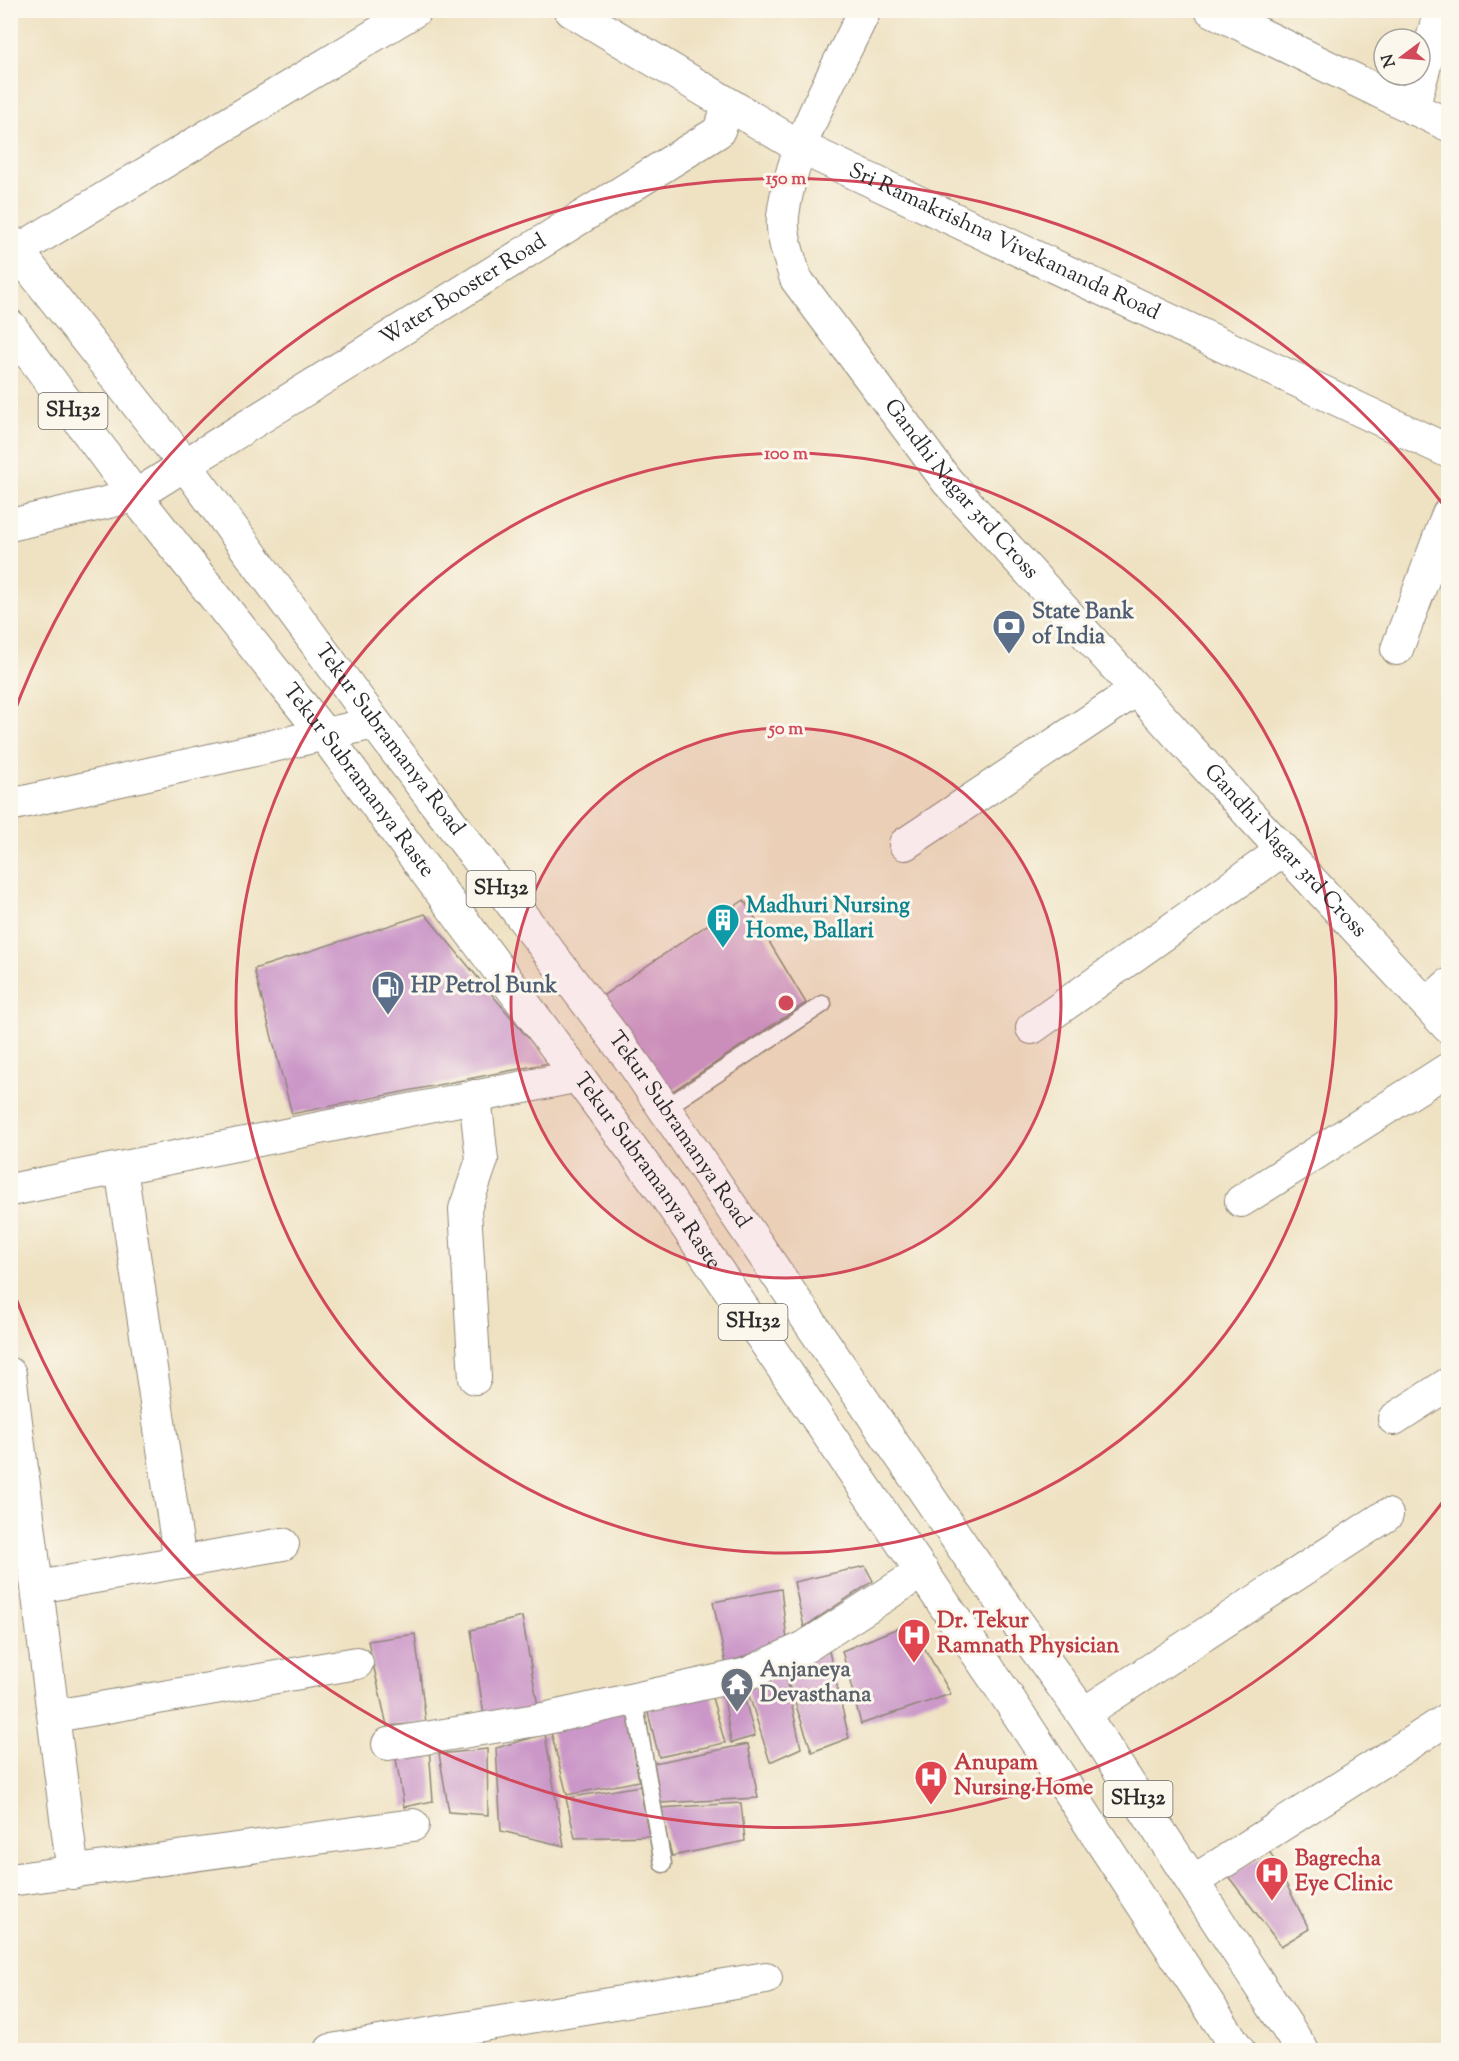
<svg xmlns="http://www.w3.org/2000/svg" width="1459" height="2061" font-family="'Sorts Mill Goudy',serif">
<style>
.building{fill:#cb97c8}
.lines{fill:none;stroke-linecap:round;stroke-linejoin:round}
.lane-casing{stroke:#8d8677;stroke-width:19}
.street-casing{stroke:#8d8677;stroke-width:34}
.secondary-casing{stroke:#8d8677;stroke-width:35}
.primary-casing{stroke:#8d8677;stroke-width:35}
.lane{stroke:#fff;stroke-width:16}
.street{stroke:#fff;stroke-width:32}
.secondary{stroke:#fff;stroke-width:33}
.primary{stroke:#fff;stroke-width:33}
.ring{fill:none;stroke:#d1495b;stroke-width:3}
.labels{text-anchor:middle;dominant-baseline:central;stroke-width:6;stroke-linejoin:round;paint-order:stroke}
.shield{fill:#fbf7ec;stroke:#696865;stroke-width:1.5}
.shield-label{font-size:21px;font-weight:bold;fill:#2b2b2b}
.street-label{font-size:22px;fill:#2b2b2b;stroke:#fbf7ec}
.service-label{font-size:22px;font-weight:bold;fill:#4e5e75;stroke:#fbf7ec;text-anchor:start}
.culture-label{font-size:22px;font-weight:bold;fill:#0d838f;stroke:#fbf7ec;text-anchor:start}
.health-label{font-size:22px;font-weight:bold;fill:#be3a42;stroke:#fbf7ec;text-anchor:start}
.worship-label{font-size:22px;font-weight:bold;fill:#5b616d;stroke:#fbf7ec;text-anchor:start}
.centre{fill:#d1495b;stroke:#fbf7ec;stroke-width:3}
.ring-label{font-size:18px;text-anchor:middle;font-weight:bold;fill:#d1495b;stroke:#fbf7ec;stroke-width:6;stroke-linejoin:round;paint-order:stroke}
</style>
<rect width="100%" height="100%" fill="#fbf7ec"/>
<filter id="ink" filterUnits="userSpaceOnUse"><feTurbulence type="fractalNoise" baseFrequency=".0167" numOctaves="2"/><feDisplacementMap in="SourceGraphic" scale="12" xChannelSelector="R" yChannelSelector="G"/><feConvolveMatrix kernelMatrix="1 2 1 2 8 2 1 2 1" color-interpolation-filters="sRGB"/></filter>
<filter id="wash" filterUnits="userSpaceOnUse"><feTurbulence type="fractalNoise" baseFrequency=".008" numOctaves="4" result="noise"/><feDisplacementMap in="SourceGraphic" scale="24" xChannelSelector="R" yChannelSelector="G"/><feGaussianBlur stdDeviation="1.35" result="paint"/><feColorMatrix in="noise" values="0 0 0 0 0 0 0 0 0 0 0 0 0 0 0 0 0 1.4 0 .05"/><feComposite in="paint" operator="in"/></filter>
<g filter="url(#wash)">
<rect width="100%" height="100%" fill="#efe2c3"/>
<g id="blocks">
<!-- building -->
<g class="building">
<polygon points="744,900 806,1003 668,1094 601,997"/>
<polygon points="425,914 549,1063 292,1114 254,969"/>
<polygon points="865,1566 873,1581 804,1627 794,1582"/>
<polygon points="781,1589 787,1640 726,1664 713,1602"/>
<polygon points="522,1617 539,1712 485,1722 471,1630"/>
<polygon points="910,1623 951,1694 861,1724 842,1651"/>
<polygon points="415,1634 426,1723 387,1726 368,1641"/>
<polygon points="829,1651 849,1738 812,1752 785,1674"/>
<polygon points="785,1674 801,1748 770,1762 747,1689"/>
<polygon points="740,1682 755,1736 731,1743 723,1689"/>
<polygon points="711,1694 725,1743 659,1757 647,1709"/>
<polygon points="627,1708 639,1781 567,1795 549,1724"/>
<polygon points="545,1734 564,1846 501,1831 496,1748"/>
<polygon points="748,1744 758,1798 660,1803 654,1763"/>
<polygon points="429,1747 433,1801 404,1807 395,1753"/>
<polygon points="487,1749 488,1815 449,1812 439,1754"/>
<polygon points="640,1786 649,1836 575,1838 566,1798"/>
<polygon points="741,1803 745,1841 672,1856 659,1808"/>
<polygon points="1270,1852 1309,1929 1281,1946 1228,1876"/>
</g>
</g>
</g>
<g filter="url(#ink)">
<use href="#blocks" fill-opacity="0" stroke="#8d8677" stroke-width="1.5"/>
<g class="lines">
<!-- lane casing -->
<g class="lane-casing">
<g id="lane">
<polyline points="665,1108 823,1004"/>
<polyline points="634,1700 663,1864"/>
</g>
</g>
<!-- street casing -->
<g class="street-casing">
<g id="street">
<path id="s1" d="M865,10C834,76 792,143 783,216C781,236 790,260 796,279L947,481L1251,816L1448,1027"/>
<polyline points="1211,10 1448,125"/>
<polyline points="1413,109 1440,10"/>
<polyline points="17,251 416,10"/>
<path id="s2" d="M10,525L135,496L718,132L730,105"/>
<polyline points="1397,649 1448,514"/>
<polyline points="10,805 375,723"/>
<polyline points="905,844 1136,690"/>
<polyline points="1427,1004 1448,985"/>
<polyline points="1032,1028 1283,850"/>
<polyline points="475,1096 482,1160 465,1209 475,1378"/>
<polyline points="121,1168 180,1562"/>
<polyline points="10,1190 579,1076"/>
<polyline points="1241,1201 1448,1069"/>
<polyline points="10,1374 73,1873"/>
<polyline points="1394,1419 1448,1384"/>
<polyline points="38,1587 283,1544"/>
<polyline points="1083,1714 1387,1515"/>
<polyline points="55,1716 357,1663"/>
<polyline points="388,1744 543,1719 747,1674 805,1647 923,1571"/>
<polyline points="10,1880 413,1825"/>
<polyline points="1192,1882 1448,1719"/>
<polyline points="331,2050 766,1978"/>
</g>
</g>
<!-- secondary casing -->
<g class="secondary-casing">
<g id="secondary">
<path id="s3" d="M571,10L800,147L1448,451"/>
</g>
</g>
<!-- primary casing -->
<g class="primary-casing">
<g id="primary">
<path id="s4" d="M10,242L186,466L375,723L634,1064L967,1553L1083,1714L1302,2050"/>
<path id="s5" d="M10,326L135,496L324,734L660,1187L1006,1695L1238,2050"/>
</g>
</g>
<!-- lane -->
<use href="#lane" class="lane"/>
<!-- street -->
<use href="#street" class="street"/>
<!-- secondary -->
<use href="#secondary" class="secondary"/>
<!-- primary -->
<use href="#primary" class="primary"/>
</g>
</g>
<!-- distance rings -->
<circle cx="786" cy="1003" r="275" fill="#d1495b" fill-opacity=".12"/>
<g class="ring">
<circle cx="786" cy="1003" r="275"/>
<circle cx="786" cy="1003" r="550"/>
<path d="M1445 1499A825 825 0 0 1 11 1285M11 721A825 825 0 0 1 1445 507"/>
</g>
<!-- icons -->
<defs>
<g id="bank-pin" transform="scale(1.725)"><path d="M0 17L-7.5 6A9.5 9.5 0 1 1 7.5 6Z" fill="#5c6f8a" stroke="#fbf7ec"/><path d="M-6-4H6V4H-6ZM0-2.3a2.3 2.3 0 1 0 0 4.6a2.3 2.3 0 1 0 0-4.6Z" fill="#fff"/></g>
<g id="building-pin" transform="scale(1.725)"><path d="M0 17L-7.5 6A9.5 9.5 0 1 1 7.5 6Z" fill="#0f9aa8" stroke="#fbf7ec"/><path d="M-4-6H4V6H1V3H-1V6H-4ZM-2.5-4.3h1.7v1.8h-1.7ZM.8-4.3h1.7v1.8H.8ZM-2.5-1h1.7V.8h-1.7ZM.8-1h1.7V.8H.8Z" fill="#fff"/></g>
<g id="fuel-pin" transform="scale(1.725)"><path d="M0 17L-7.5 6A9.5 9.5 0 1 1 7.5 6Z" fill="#5c6f8a" stroke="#fbf7ec"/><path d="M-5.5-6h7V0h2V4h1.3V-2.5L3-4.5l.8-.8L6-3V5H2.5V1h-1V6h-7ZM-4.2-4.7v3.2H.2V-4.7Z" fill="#fff"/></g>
<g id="hospital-pin" transform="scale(1.725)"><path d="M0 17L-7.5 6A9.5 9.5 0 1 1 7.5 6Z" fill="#e0444e" stroke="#fbf7ec"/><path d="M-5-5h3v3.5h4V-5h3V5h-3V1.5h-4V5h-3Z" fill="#fff"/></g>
<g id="temple-pin" transform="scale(1.725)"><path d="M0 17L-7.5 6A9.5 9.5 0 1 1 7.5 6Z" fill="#6b7280" stroke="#fbf7ec"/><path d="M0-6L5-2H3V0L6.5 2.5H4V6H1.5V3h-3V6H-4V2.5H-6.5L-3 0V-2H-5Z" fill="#fff"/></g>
</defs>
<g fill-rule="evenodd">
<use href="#bank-pin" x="1009" y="626"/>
<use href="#building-pin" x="723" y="920"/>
<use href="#fuel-pin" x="388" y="987"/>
<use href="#hospital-pin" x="914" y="1635"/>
<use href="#temple-pin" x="737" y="1684"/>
<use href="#hospital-pin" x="931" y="1777"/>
<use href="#hospital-pin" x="1272" y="1873"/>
</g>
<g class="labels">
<!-- shield labels -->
<g class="shield">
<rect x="38.5" y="393" width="69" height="36" rx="4.5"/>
<rect x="466.5" y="871" width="69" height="36" rx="4.5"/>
<rect x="718.5" y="1304" width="69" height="36" rx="4.5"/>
<rect x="1103.5" y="1781" width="69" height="36" rx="4.5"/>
</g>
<g class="shield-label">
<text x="73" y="411">SH132</text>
<text x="501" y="889">SH132</text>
<text x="753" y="1322">SH132</text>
<text x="1138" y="1799">SH132</text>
</g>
<!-- street labels -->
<g class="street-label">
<text stroke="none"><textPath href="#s3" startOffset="492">Sri Ramakrishna Vivekananda Road</textPath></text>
<text stroke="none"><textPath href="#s2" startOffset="516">Water Booster Road</textPath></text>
<text stroke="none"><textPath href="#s1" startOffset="555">Gandhi Nagar 3rd Cross</textPath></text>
<text stroke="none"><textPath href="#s4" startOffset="626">Tekur Subramanya Road</textPath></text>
<text stroke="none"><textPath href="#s5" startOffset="573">Tekur Subramanya Raste</textPath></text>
<text stroke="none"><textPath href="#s1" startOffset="1041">Gandhi Nagar 3rd Cross</textPath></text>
<text stroke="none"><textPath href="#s4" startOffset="1112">Tekur Subramanya Road</textPath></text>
<text stroke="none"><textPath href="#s5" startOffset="1059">Tekur Subramanya Raste</textPath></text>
</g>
<!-- service labels -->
<g class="service-label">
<text x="1032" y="613">State Bank<tspan x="1032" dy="25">of India</tspan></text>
<text x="411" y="987">HP Petrol Bunk</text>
</g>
<!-- culture labels -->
<g class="culture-label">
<text x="746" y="907">Madhuri Nursing<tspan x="746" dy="25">Home, Ballari</tspan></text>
</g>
<!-- health labels -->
<g class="health-label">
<text x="937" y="1622">Dr. Tekur<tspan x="937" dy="25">Ramnath Physician</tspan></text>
<text x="954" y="1764">Anupam<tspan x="954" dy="25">Nursing Home</tspan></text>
<text x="1295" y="1860">Bagrecha<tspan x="1295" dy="25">Eye Clinic</tspan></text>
</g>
<!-- worship labels -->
<g class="worship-label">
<text x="760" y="1671">Anjaneya<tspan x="760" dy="25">Devasthana</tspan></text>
</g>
</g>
<circle cx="786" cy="1003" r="9" class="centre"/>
<g class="ring-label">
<text x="786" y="184">150 m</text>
<text x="786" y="459">100 m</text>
<text x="786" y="734">50 m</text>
</g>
<!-- margin -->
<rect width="1459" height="2061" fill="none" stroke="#fbf7ec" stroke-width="36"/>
<!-- north arrow -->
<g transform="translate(1402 57) rotate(254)"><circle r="28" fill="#fbf7ec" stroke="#a8a59f" stroke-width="1.5"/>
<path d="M0-4.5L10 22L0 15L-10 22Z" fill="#d1495b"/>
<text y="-9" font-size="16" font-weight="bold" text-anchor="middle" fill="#2b2b2b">N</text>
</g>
</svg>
